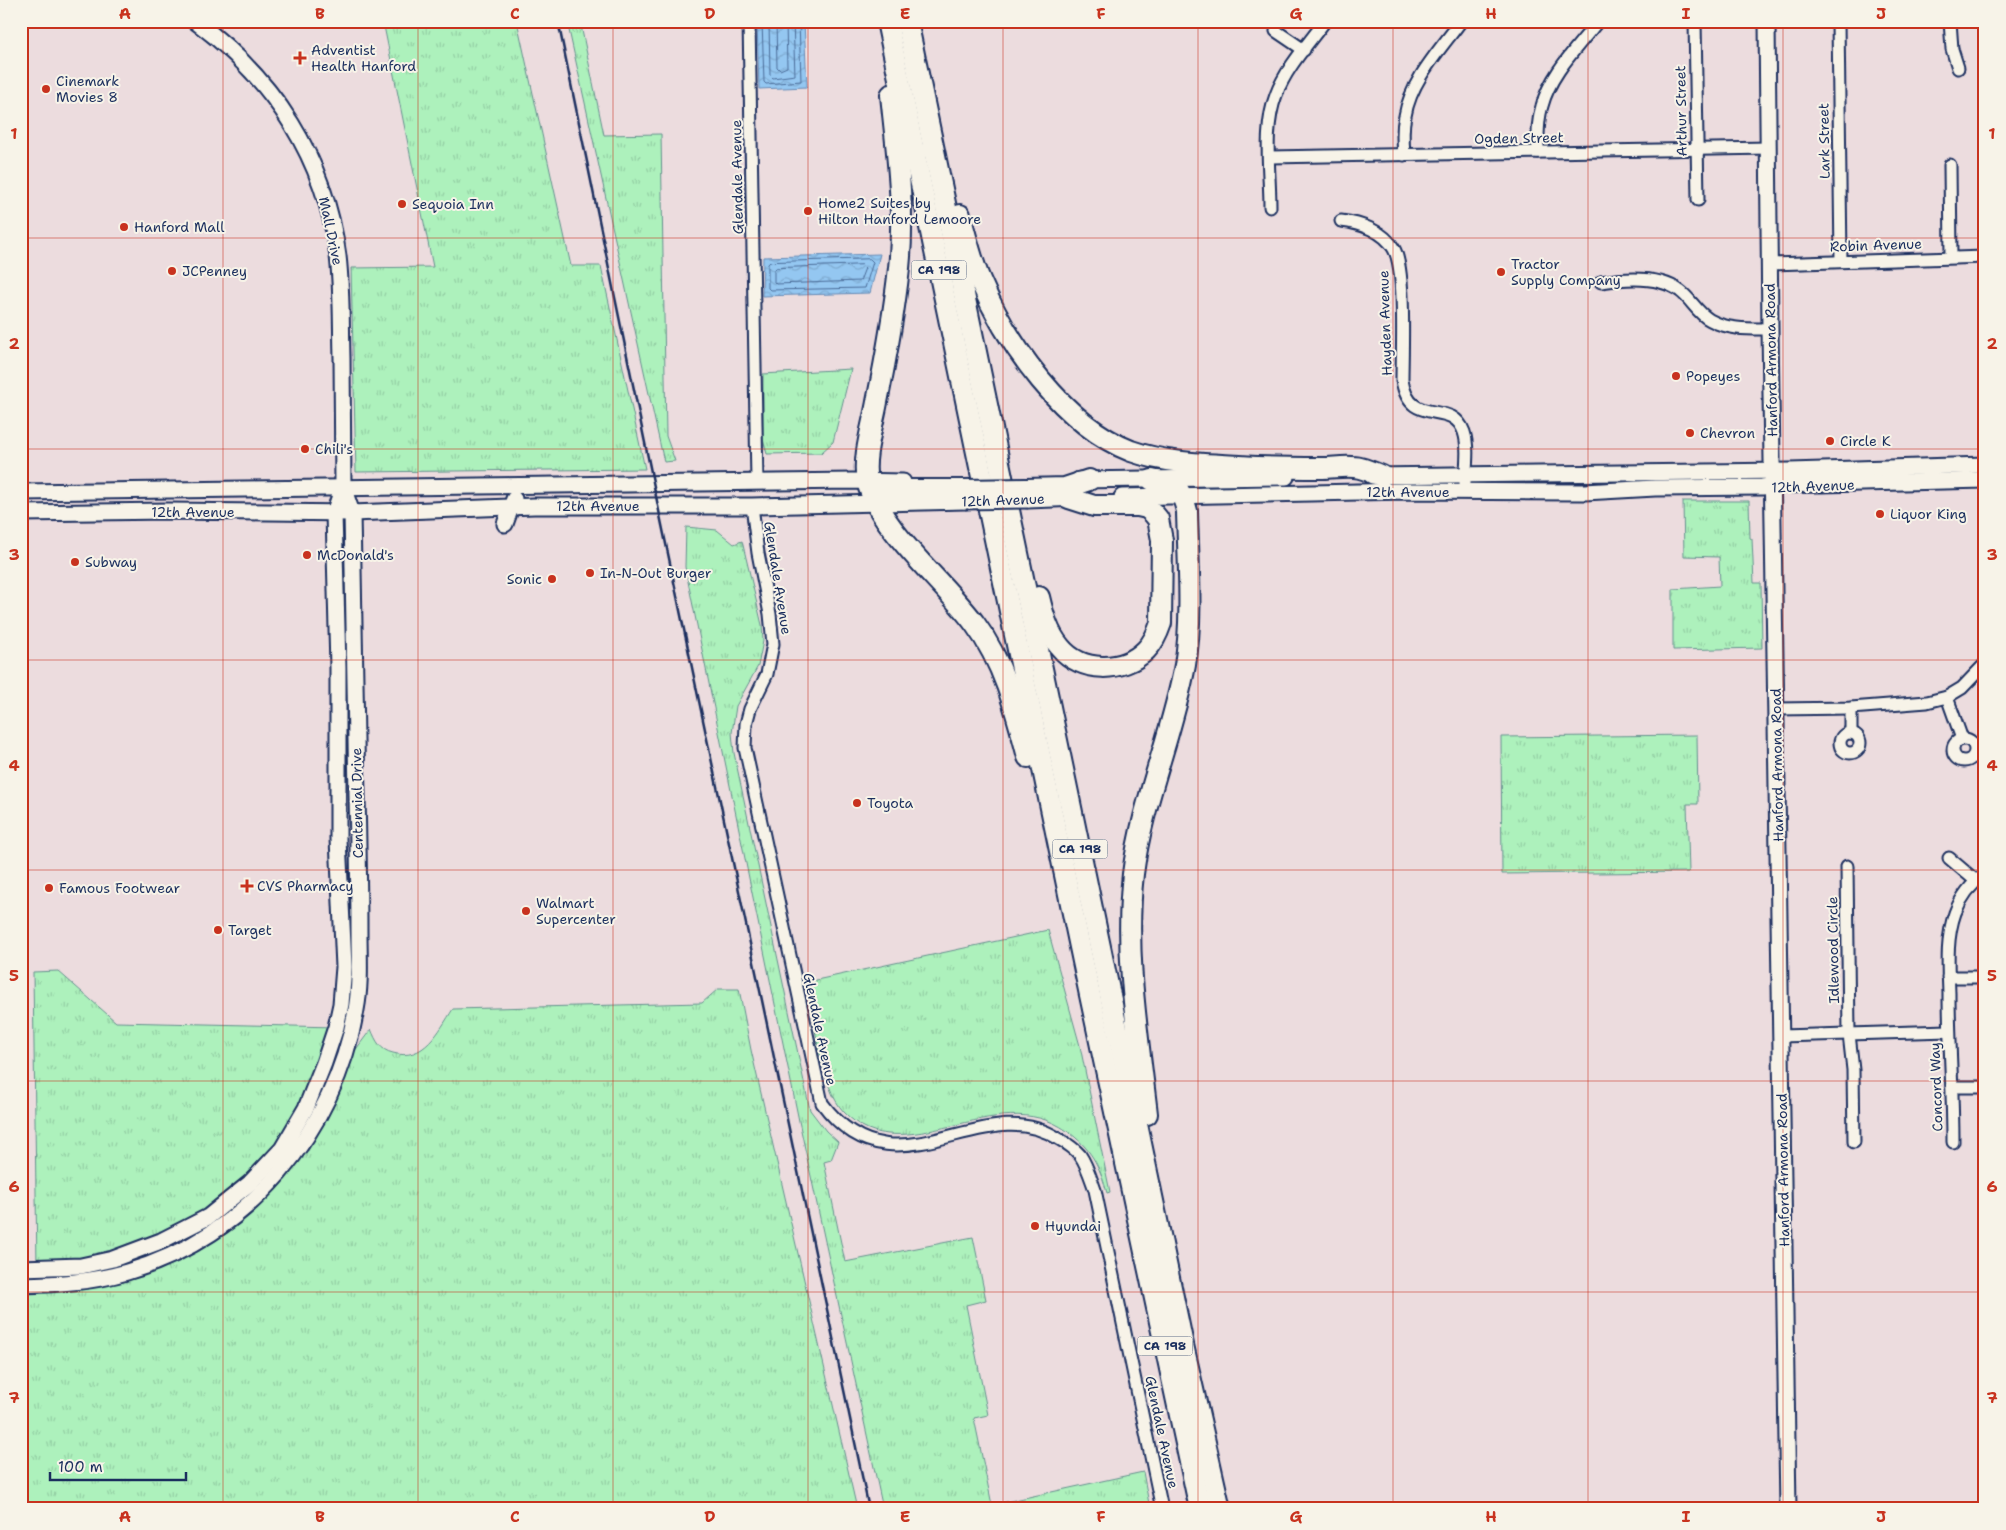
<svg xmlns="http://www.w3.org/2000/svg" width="2006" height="1530" font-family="'Shantell Sans',sans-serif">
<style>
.grass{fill:url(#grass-tufts);stroke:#64908d}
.water{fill:url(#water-waves);stroke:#648ab6}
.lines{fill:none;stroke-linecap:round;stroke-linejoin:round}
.shore{stroke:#4b6c99;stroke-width:1}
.street-casing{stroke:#1b2f5e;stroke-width:15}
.secondary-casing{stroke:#1b2f5e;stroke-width:19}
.highway-casing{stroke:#1b2f5e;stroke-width:24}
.street{stroke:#f7f3e8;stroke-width:11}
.secondary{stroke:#f7f3e8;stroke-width:15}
.highway{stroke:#f7f3e8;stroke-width:20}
.rail{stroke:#1b2f5e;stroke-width:2.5}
.secondary-bridge-casing{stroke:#1b2f5e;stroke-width:19;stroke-linecap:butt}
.highway-bridge-casing{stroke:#1b2f5e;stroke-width:24;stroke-linecap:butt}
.secondary-bridge{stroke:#f7f3e8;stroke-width:15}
.highway-bridge{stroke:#f7f3e8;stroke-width:20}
.grid{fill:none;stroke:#c8321e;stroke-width:1;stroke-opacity:0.55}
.poi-dot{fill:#c8321e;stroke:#f7f3e8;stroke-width:2}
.labels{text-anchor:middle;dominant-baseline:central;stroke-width:4;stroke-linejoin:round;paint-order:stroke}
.shield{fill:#f7f3e8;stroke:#5d6a87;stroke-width:1}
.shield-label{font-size:12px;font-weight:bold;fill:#1b2f5e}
.poi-label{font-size:14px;fill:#1b2f5e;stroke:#f7f3e8;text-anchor:start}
.street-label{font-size:14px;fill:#1b2f5e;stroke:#f7f3e8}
.neatline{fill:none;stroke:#c8321e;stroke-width:2}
.grid-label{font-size:16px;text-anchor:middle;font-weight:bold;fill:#c8321e}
</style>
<defs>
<pattern id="grass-tufts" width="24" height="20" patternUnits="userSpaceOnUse" patternTransform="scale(1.25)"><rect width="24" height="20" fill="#adf1bc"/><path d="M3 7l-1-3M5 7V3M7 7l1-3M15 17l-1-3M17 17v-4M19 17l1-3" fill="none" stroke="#94cfa4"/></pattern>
<pattern id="water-waves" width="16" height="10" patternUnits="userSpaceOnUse" patternTransform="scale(1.25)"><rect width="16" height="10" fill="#94c7f1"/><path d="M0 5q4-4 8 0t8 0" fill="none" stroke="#7fabd1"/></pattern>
</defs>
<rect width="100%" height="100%" fill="#ecdcde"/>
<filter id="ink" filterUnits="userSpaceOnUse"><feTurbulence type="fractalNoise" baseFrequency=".02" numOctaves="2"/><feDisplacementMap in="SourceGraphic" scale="10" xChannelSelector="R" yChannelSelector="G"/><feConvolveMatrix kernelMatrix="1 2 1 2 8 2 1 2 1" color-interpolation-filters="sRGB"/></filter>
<g filter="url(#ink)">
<!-- grass -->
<g class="grass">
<polygon points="383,21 517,21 571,266 601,266 645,469 356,472 351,268 433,267"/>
<polygon points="567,21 580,21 604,135 661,134 666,436 675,461 664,462"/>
<polygon points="851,369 833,442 821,453 767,454 763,439 763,374"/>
<polygon points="1683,501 1749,501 1750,538 1752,539 1754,583 1761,583 1762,648 1673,650 1673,589 1720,586 1719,557 1684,556"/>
<polygon points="686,527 717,530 734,544 742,541 762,625 763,641 758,666 736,706 732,733 734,753 810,1110 826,1131 838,1142 831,1160 824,1162 845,1262 973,1237 986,1300 966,1305 988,1415 974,1418 992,1505 1143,1472 1150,1509 883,1509 799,1121 685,567"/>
<polygon points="1697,735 1698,804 1687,804 1689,872 1502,874 1501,737"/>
<path d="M1048,930L1080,1046L1110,1192L1107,1193C1100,1166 1090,1147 1067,1131C996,1080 903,1175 844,1112C820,1087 814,1017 807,982Z"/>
<polygon points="58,971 116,1022 336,1027 306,1108 250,1183 161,1241 37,1268 33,972"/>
<path d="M718,989H739L751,1050L857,1509H21V1285L96,1279L208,1234L301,1148L308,1151L354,1052L371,1029C376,1041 380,1050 393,1053C424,1062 439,1031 453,1009L702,1003Z"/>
</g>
<!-- water -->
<g class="water">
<polygon points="757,21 804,21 807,87 759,89"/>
<polygon points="880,254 870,293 762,296 763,257"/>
</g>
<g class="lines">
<!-- shore -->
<g class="shore">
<polyline points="762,21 764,82 766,84 801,81 799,21"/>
<polyline points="769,21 770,75 773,78 795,75 793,21"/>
<polyline points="776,21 777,67 780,70 787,67 786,21"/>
<polygon points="870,259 873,262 865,288 770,290 768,288 768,264 770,262"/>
<polygon points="862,265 865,268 860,281 776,284 774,282 774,270 776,268"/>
</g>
<!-- street casing -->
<g class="street-casing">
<g id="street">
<polyline points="749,21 757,482"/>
<polyline points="1695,21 1698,200"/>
<polyline points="1838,21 1841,261"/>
<polyline points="1950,21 1952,49 1958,68"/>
<polyline points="1276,31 1304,50"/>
<path d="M1538,152C1538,137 1537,121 1542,106C1550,74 1578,47 1598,21"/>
<path d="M1404,155C1403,142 1402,129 1405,116C1411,80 1440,50 1461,21"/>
<polyline points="1270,157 1769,148"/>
<polyline points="1950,165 1951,257"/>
<path d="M1270,207C1270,171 1263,129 1276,95C1286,68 1308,44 1325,21"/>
<path d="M1341,221C1360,223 1384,231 1394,249C1406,270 1402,353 1402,380C1410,430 1451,397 1464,432C1469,447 1466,467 1465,483"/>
<polyline points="1769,264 1985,257"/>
<path d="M1601,282C1625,278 1659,275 1680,291C1691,299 1697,313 1710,320C1728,330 1750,329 1770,329"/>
<path d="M752,506L758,553L770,614L773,644L767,674L750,709L746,724L745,748L822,1103C895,1202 982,1088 1059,1139C1066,1143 1074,1148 1080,1155C1087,1165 1091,1179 1095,1190L1162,1509"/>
<polyline points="1947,697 1962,739"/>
<polyline points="1851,708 1851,733"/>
<polyline points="1777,709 1851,708 1927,702 1947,697 1962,688 1985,664"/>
<circle cx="1850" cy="743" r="10"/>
<circle cx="1964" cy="750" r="11"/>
<polyline points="1949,858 1976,881"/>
<polyline points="1847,866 1849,1034 1853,1070 1854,1142"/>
<polyline points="1948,977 1985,977"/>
<polyline points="1781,1036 1949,1031"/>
<polyline points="1953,1087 1985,1087"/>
<path d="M1953,1142C1953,1092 1949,1043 1949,993C1948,966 1946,938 1955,913C1961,897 1971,884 1985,874"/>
</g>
</g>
<!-- secondary casing -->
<g class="secondary-casing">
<g id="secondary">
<polyline points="1767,21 1770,329 1788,1509"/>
<polyline points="1372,476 1790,471 1985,465"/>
<polyline points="1079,480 1286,477"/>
<polyline points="21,492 852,481 903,482"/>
<polyline points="1122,497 1406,491 1585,492 1655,488 1762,487 1780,485 1985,480"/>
<polyline points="1028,500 1079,498"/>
<polyline points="21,513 168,511 352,513 534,506 752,506 965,501"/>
<polyline points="505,524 514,499"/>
<polyline points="21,1268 81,1266 113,1259 161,1241 208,1217 250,1183 282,1149 306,1108 324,1063 336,1027 341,1004 344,967 338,839 338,668 334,513 343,487"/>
<path d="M21,1285C57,1284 93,1282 127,1272C248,1237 335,1131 356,1010C361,984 359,958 359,932C359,887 358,841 357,796C355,701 354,607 352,513L343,487C343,444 342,401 342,358C341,324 342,290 338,256C325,158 274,79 195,21"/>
</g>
</g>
<!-- highway casing -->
<g class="highway-casing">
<g id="highway">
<polyline points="887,21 1090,995 1200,1509"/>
<polyline points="907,21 1183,1345 1220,1509"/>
<path d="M891,95C897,153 905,210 899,268C894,313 886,358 877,402C873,425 862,458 867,481C879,529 945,583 975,624C1004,663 1016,711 1028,757"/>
<path d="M960,215C966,236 971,259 980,280C1007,344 1064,425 1131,451C1165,463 1204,464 1240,466C1267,468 1295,468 1323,468C1334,468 1349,465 1360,468C1368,470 1375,473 1382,476"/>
<polyline points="1026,489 1065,488 1089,480"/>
<polyline points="876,502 882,493 891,490 964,490"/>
<path d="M1039,597C1043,614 1048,633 1060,647C1081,673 1123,673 1146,650C1154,642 1158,632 1161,623L1162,540L1158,519L1153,513L1147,508L1138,506H1094L1069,498"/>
<path d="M1147,1114C1138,1035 1124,954 1133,874C1142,802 1172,736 1185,665C1193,617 1188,559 1187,511C1181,486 1175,485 1152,480"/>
</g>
</g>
<!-- street -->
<use href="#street" class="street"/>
<!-- secondary -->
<use href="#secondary" class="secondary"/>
<!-- highway -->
<use href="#highway" class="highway"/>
<!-- rail -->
<polyline class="rail" points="558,21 658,506 869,1509"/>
<!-- secondary-bridge casing -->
<g class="secondary-bridge-casing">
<polyline id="secondary-bridge" points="965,501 1028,500"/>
</g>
<!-- highway-bridge casing -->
<g class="highway-bridge-casing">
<polyline id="highway-bridge" points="964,490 1026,489"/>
</g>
<!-- secondary-bridge -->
<use href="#secondary-bridge" class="secondary-bridge"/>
<!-- highway-bridge -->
<use href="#highway-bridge" class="highway-bridge"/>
</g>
</g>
<!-- grid -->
<path class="grid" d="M223,21V1509M418,21V1509M613,21V1509M808,21V1509M1003,21V1509M1198,21V1509M1393,21V1509M1588,21V1509M1783,21V1509M21,238H1985M21,449H1985M21,660H1985M21,870H1985M21,1081H1985M21,1292H1985"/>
<!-- markers -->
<g class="poi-dot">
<path d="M297.5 50.5h5v5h5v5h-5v5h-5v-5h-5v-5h5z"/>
<circle cx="46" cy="89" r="5"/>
<circle cx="402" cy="204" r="5"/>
<circle cx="808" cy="211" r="5"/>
<circle cx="124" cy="227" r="5"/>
<circle cx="172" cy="271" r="5"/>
<circle cx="1501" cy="272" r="5"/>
<circle cx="1676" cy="376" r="5"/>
<circle cx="1690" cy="433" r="5"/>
<circle cx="1830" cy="441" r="5"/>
<circle cx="305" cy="449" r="5"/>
<circle cx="1880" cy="514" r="5"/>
<circle cx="307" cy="555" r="5"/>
<circle cx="75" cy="562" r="5"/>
<circle cx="590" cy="573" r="5"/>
<circle cx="552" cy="579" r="5"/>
<circle cx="857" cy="803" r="5"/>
<path d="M244.5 878.5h5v5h5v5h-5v5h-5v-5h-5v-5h5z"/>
<circle cx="49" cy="888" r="5"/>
<circle cx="526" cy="911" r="5"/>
<circle cx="218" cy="930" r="5"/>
<circle cx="1035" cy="1226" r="5"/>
</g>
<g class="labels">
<!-- shield labels -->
<g class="shield">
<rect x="911.5" y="260.5" width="55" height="19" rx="4"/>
<rect x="1052.5" y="839.5" width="55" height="19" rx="4"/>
<rect x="1137.5" y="1336.5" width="55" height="19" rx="4"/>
</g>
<g class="shield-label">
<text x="939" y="270">CA 198</text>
<text x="1080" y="849">CA 198</text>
<text x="1165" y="1346">CA 198</text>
</g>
<!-- poi labels -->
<g class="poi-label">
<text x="311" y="50">Adventist<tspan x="311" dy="16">Health Hanford</tspan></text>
<text x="56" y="81">Cinemark<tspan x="56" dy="16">Movies 8</tspan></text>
<text x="818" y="203">Home2 Suites by<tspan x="818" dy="16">Hilton Hanford Lemoore</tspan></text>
<text x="412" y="204">Sequoia Inn</text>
<text x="134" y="227">Hanford Mall</text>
<text x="1511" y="264">Tractor<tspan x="1511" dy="16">Supply Company</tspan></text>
<text x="182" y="271">JCPenney</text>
<text x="1686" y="376">Popeyes</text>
<text x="1700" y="433">Chevron</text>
<text x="1840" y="441">Circle K</text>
<text x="315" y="449">Chili's</text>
<text x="1890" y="514">Liquor King</text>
<text x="317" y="555">McDonald's</text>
<text x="85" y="562">Subway</text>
<text x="600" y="573">In-N-Out Burger</text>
<text x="542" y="579" text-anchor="end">Sonic</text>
<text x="867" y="803">Toyota</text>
<text x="257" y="886">CVS Pharmacy</text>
<text x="59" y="888">Famous Footwear</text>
<text x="536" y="903">Walmart<tspan x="536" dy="16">Supercenter</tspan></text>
<text x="228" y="930">Target</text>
<text x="1045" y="1226">Hyundai</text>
</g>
<!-- street labels -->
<g class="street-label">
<text transform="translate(1681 111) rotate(-91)">Arthur Street</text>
<text transform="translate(1519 138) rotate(-1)">Ogden Street</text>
<text transform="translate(1824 141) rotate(-91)">Lark Street</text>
<text transform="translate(737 177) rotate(-91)">Glendale Avenue</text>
<text transform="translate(331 231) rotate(78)">Mall Drive</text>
<text transform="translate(1876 245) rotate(-2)">Robin Avenue</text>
<text transform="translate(1385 323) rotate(-92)">Hayden Avenue</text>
<text transform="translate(1771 360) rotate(-91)">Hanford Armona Road</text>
<text transform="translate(1813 486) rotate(-2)">12th Avenue</text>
<text x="1408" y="492">12th Avenue</text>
<text transform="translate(1003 500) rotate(-2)">12th Avenue</text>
<text x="598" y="506">12th Avenue</text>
<text x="193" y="512">12th Avenue</text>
<text transform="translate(778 578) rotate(81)">Glendale Avenue</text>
<text transform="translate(1777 765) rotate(-91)">Hanford Armona Road</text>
<text transform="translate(357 803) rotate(-91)">Centennial Drive</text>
<text transform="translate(1833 950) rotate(-91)">Idlewood Circle</text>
<text transform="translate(820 1029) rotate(78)">Glendale Avenue</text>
<text transform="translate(1936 1087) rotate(-92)">Concord Way</text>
<text transform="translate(1783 1170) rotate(-91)">Hanford Armona Road</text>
<text transform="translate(1162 1432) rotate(78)">Glendale Avenue</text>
</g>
</g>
<!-- margin -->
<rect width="2006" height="1530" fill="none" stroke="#f7f3e8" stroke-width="55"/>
<!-- scale -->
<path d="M50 1472v8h136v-8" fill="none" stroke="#1b2f5e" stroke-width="2.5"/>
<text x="58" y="1472" font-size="15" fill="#1b2f5e" stroke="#f7f3e8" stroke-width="4" paint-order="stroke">100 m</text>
<rect x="28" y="28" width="1950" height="1474" class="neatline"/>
<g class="grid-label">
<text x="125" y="19">A</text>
<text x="320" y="19">B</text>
<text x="515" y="19">C</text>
<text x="710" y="19">D</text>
<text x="905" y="19">E</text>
<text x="1101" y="19">F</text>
<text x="1296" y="19">G</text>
<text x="1491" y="19">H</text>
<text x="1686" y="19">I</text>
<text x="1881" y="19">J</text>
<text x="14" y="139">1</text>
<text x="1992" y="139">1</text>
<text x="14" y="349">2</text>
<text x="1992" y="349">2</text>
<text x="14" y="560">3</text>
<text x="1992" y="560">3</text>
<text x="14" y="771">4</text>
<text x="1992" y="771">4</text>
<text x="14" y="981">5</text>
<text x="1992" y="981">5</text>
<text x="14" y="1192">6</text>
<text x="1992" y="1192">6</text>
<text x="14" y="1403">7</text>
<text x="1992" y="1403">7</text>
<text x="125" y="1522">A</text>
<text x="320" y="1522">B</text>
<text x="515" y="1522">C</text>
<text x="710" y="1522">D</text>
<text x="905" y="1522">E</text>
<text x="1101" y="1522">F</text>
<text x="1296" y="1522">G</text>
<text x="1491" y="1522">H</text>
<text x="1686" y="1522">I</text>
<text x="1881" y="1522">J</text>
</g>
</svg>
